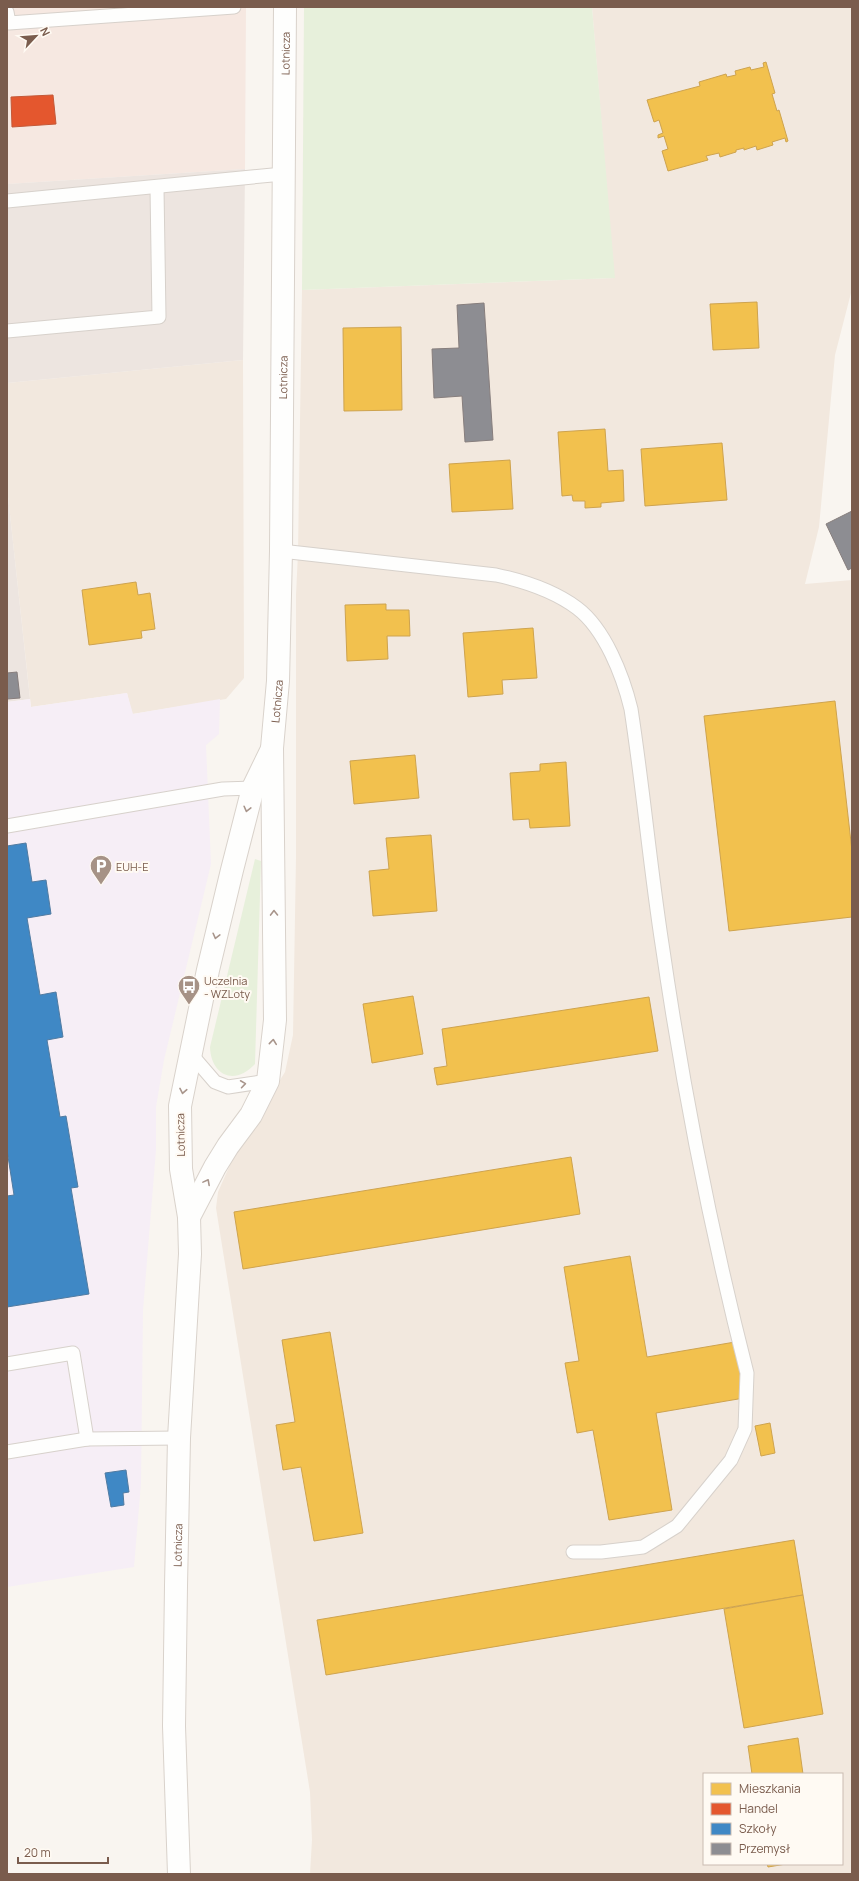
<svg xmlns="http://www.w3.org/2000/svg" width="859" height="1881" font-family="Manrope,sans-serif">
<style>
.residential{fill:#f2e8de;fill-rule:evenodd}
.commercial{fill:#f6e8e1}
.industrial{fill:#ede5e0}
.education{fill:#f6eef6}
.green{fill:#e7f0db}
.homes{fill:#f2c14e;stroke:#cea34e}
.shops{fill:#e4572e;stroke:#c45837}
.schools{fill:#3f88c5;stroke:#517ba1}
.industry{fill:#8d8d92;stroke:#877e7d}
.lines{fill:none;stroke-linecap:round;stroke-linejoin:round}
.lane-casing{stroke:#d7d1cb;stroke-width:15}
.secondary-casing{stroke:#d9d2cb;stroke-width:24}
.lane{stroke:#fefefd;stroke-width:13}
.secondary{stroke:#fefefd;stroke-width:22}
.oneway{stroke:#a8958b}
.labels{text-anchor:middle;dominant-baseline:central;stroke-width:4;stroke-linejoin:round;paint-order:stroke}
.street-label{font-size:11px;fill:#7a5c4d;stroke:#fffaf3}
.poi-label{font-size:11px;fill:#7a5c4d;stroke:#fffaf3;text-anchor:start}
</style>
<rect width="100%" height="100%" fill="#f9f5f0"/>
<!-- residential -->
<g class="residential">
<path d="M592,7H852V289L835,355L819,527L805,584L852,580V1874H310L312,1840L310,1792L216,1208L218,1192L237,1149L285,1072L293,1035L296,857V595L298,553L302,290L614,278ZM704,1774H842V1864H704Z"/>
<polygon points="243,360 244,678 226,699 132,714 127,693 31,707 7,487 7,383"/>
</g>
<!-- commercial -->
<polygon class="commercial" points="7,7 246,7 245,169 7,184"/>
<!-- industrial -->
<g class="industrial">
<polygon points="245,169 243,360 7,383 7,184"/>
<polygon points="7,487 30,699 7,702"/>
</g>
<!-- education -->
<polygon class="education" points="127,693 133,714 220,699 219,734 206,745 211,864 164,1060 156,1107 156,1150 143,1310 141,1483 134,1567 7,1587 7,702 30,699 31,707"/>
<!-- green -->
<g class="green">
<polygon points="304,7 592,7 615,278 302,290"/>
<path d="M255,859L261,861L255,1064C235,1086 211,1076 210,1047Z"/>
</g>
<!-- homes -->
<g class="homes">
<polygon points="766,62 775,93 772,94 777,111 779,110 788,141 786,142 785,138 772,142 773,145 757,150 756,146 744,150 744,148 736,150 736,152 720,157 719,153 706,156 708,160 668,171 662,151 668,149 664,136 658,138 658,135 663,133 659,120 654,122 647,100 700,86 699,82 726,74 727,77 736,75 735,71 750,67 751,70 764,67 763,63"/>
<polygon points="757,302 759,348 713,350 710,304"/>
<polygon points="401,327 402,410 344,411 343,328"/>
<polygon points="605,429 608,471 623,470 624,501 601,503 601,507 585,508 585,501 573,501 572,495 562,496 558,432"/>
<polygon points="722,443 727,500 645,506 641,449"/>
<polygon points="510,460 513,509 452,512 449,464"/>
<polygon points="136,582 138,595 150,593 155,629 141,631 142,638 89,645 82,590"/>
<polygon points="386,604 386,610 409,610 410,636 387,636 388,659 347,661 345,605"/>
<polygon points="533,628 537,678 502,680 503,694 468,697 463,633"/>
<polygon points="835,701 852,851 852,917 729,931 704,716"/>
<polygon points="415,755 419,798 354,804 350,761"/>
<polygon points="566,762 570,826 530,828 529,819 513,820 510,773 540,771 540,764"/>
<polygon points="431,835 437,911 373,916 369,871 389,869 386,838"/>
<polygon points="413,996 423,1054 372,1063 363,1004"/>
<polygon points="649,997 658,1051 437,1085 434,1068 447,1066 442,1029"/>
<polygon points="571,1157 580,1214 243,1269 234,1212"/>
<polygon points="630,1256 647,1357 735,1342 744,1398 656,1413 672,1510 609,1520 593,1430 577,1433 565,1363 579,1361 564,1267"/>
<polygon points="330,1332 363,1533 314,1541 301,1467 283,1470 276,1425 295,1422 282,1340"/>
<polygon points="770,1423 775,1453 761,1456 755,1426"/>
<polygon points="794,1540 803,1595 326,1675 317,1620"/>
<polygon points="803,1595 823,1714 744,1728 724,1609"/>
<polygon points="798,1738 803,1774 752,1774 748,1746"/>
<polygon points="767,1864 786,1864 768,1867"/>
</g>
<!-- shops -->
<polygon class="shops" points="53,95 56,124 12,127 11,97"/>
<!-- schools -->
<g class="schools">
<polygon points="26,843 32,882 46,880 51,914 27,918 40,995 56,992 63,1037 47,1040 60,1117 66,1116 78,1187 71,1188 89,1294 7,1307 7,1196 14,1195 7,1150 7,846"/>
<polygon points="126,1470 129,1492 123,1493 124,1505 111,1507 105,1473"/>
</g>
<!-- industry -->
<g class="industry">
<polygon points="484,303 493,440 465,442 462,396 434,398 432,349 459,348 457,305"/>
<polygon points="852,511 852,568 848,570 826,524"/>
<polygon points="17,672 20,698 7,699 7,673"/>
</g>
<g class="lines">
<!-- lane casing -->
<g class="lane-casing">
<g id="lane">
<polyline points="7,12 9,23 234,7"/>
<polyline points="7,201 283,174"/>
<polyline points="7,331 159,317 157,188"/>
<path d="M281,551L496,575C524,581 554,591 577,608C605,629 623,676 631,709C643,787 650,866 662,944C683,1089 711,1232 747,1373L745,1429L731,1460L677,1526L643,1547L601,1552H573"/>
<polyline points="7,826 223,789 253,788"/>
<polyline points="190,1053 215,1082 228,1087 268,1081"/>
<polyline points="7,1364 73,1353 87,1439"/>
<polyline points="7,1452 87,1439 179,1438"/>
</g>
</g>
<!-- secondary casing -->
<g class="secondary-casing">
<g id="secondary">
<path id="s1" d="M189,1217L215,1167L228,1146L251,1115L268,1081L275,1020L272,748L278,681L281,551L285,7"/>
<path id="s2" d="M179,1874L174,1726L176,1586L179,1438L190,1254L189,1217L181,1169L180,1106L208,970L232,870L253,788L271,751"/>
</g>
</g>
<!-- lane -->
<use href="#lane" class="lane"/>
<!-- secondary -->
<use href="#secondary" class="secondary"/>
</g>
<!-- one-way arrows -->
<defs><path id="oneway-chevron" d="M-2-3.5L2.5 0L-2 3.5" fill="none" stroke-width="1.6" stroke-linecap="round" stroke-linejoin="round"/></defs>
<g class="oneway">
<use href="#oneway-chevron" transform="translate(247 809) rotate(104)"/>
<use href="#oneway-chevron" transform="translate(274 913) rotate(-91)"/>
<use href="#oneway-chevron" transform="translate(216 936) rotate(104)"/>
<use href="#oneway-chevron" transform="translate(273 1042) rotate(-84)"/>
<use href="#oneway-chevron" transform="translate(243 1084) rotate(-8)"/>
<use href="#oneway-chevron" transform="translate(183 1091) rotate(101)"/>
<use href="#oneway-chevron" transform="translate(207 1182) rotate(-62)"/>
</g>
<!-- icons -->
<defs>
<g id="parking-pin" transform="scale(1.15)"><path d="M0 17L-7.5 6A9.5 9.5 0 1 1 7.5 6Z" fill="#a69286" stroke="#fffaf3"/><path d="M-3.5-5.5H1a3.5 3.5 0 0 1 0 7H-1V5.5H-3.5ZM-1-3.4V-.6H.8a1.4 1.4 0 0 0 0-2.8Z" fill="#fff"/></g>
<g id="bus-pin" transform="scale(1.15)"><path d="M0 17L-7.5 6A9.5 9.5 0 1 1 7.5 6Z" fill="#a69286" stroke="#fffaf3"/><path d="M-5-6H5V4H4V6H2V4H-2V6H-4V4H-5ZM-3.5-4V0h7V-4ZM-3.5 1.2v1.5H-2V1.2ZM2 1.2v1.5H3.5V1.2Z" fill="#fff"/></g>
</defs>
<g fill-rule="evenodd">
<use href="#parking-pin" x="101" y="866"/>
<use href="#bus-pin" x="189" y="986"/>
</g>
<g class="labels">
<!-- street labels -->
<g class="street-label">
<text stroke="none"><textPath href="#s1" startOffset="1186">Lotnicza</textPath></text>
<text stroke="none"><textPath href="#s1" startOffset="862">Lotnicza</textPath></text>
<text stroke="none"><textPath href="#s1" startOffset="538">Lotnicza</textPath></text>
<text transform="translate(180 1135) rotate(-91)">Lotnicza</text>
<text stroke="none"><textPath href="#s2" startOffset="329">Lotnicza</textPath></text>
</g>
<!-- poi labels -->
<g class="poi-label">
<text x="116" y="866">EUH-E</text>
<text x="204" y="980">Uczelnia<tspan x="204" dy="13">- WZLoty</tspan></text>
</g>
</g>
<!-- border -->
<rect width="859" height="1881" fill="none" stroke="#7a5c4d" stroke-width="16"/>
<!-- legend -->
<rect x="703" y="1773" width="140" height="92" fill="#fffaf3" stroke="#cabbb1"/>
<rect x="711" y="1783" width="20" height="12" fill="#f2c14e" stroke="#cabbb1"/>
<text x="739" y="1793" font-size="12" fill="#7a5c4d">Mieszkania</text>
<rect x="711" y="1803" width="20" height="12" fill="#e4572e" stroke="#cabbb1"/>
<text x="739" y="1813" font-size="12" fill="#7a5c4d">Handel</text>
<rect x="711" y="1823" width="20" height="12" fill="#3f88c5" stroke="#cabbb1"/>
<text x="739" y="1833" font-size="12" fill="#7a5c4d">Szkoły</text>
<rect x="711" y="1843" width="20" height="12" fill="#8d8d92" stroke="#cabbb1"/>
<text x="739" y="1853" font-size="12" fill="#7a5c4d">Przemysł</text>
<!-- north arrow -->
<g transform="translate(36 36) rotate(64)" stroke="#fffaf3" stroke-width="3" paint-order="stroke">
<path d="M0-3L7 15L0 10L-7 15Z" fill="#7a5c4d"/>
<text y="-6" font-size="11" font-weight="bold" text-anchor="middle" fill="#7a5c4d">N</text>
</g>
<!-- scale -->
<path d="M18 1857v6h90v-6" fill="none" stroke="#7a5c4d" stroke-width="2"/>
<text x="24" y="1857" font-size="12" fill="#7a5c4d" stroke="#fffaf3" stroke-width="3" paint-order="stroke">20 m</text>
</svg>
